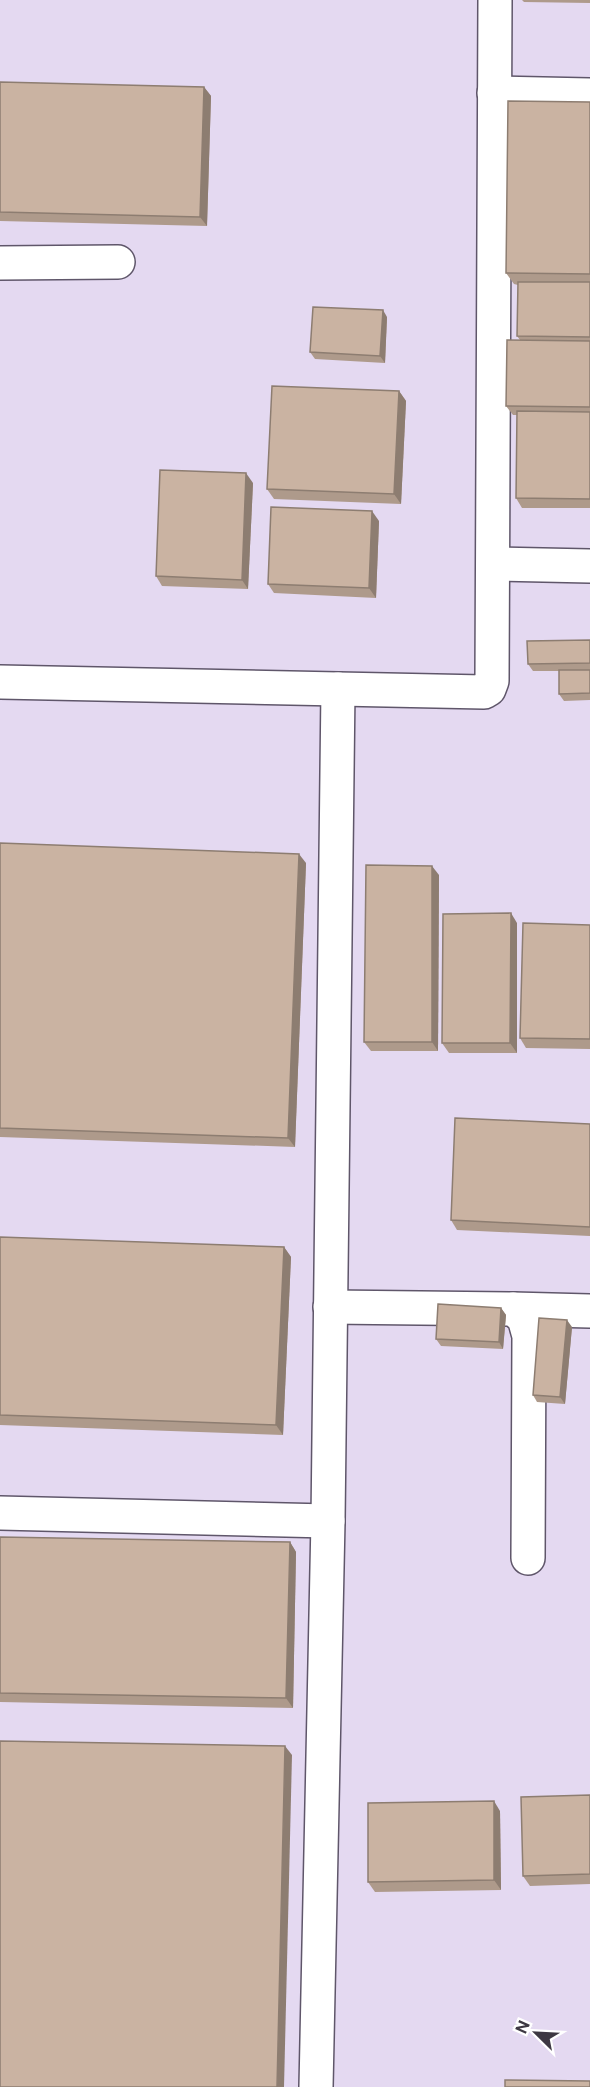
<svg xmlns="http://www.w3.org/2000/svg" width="590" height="2087" font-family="'Public Sans',sans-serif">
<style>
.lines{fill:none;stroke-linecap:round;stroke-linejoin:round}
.minor-casing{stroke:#5f566a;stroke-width:36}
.minor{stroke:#fff;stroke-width:33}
.wall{fill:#ae9a8b}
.shaded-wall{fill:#8d7d71}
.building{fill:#cab3a2;stroke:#8d7d71;stroke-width:1.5}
</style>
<rect width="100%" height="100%" fill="#e4d9f1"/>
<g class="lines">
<!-- minor casing -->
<g class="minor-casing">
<g id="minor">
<polyline points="494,93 590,95"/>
<polyline points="0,263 118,262"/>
<polyline points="493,564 590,566"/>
<polyline points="0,682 484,692 489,689 492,681 495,0"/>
<polyline points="330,1307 513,1309 524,1318 529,1336 528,1558"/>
<polyline points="513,1309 590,1311"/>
<polyline points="0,1513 328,1521"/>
<polyline points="316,2087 328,1521 338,689"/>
</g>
</g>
<!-- minor -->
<use href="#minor" class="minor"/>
</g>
<!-- wall -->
<g class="wall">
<polygon points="522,0 590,0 590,3 524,2"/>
<polygon points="0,82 204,87 211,96 207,226 0,221"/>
<polygon points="590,102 590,508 522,508 516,498 517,415 513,415 506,406 520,340 517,336 518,285 514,284 506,273"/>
<polygon points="387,317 385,363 315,359 310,352"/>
<polygon points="399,391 406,401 401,504 274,499 267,489"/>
<polygon points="253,483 248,589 162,586 156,576"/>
<polygon points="379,521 376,598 274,593 268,584"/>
<polygon points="590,640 590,700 564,701 559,694 559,671 533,671 528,664"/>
<polygon points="0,843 306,863 295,1147 0,1137"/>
<polygon points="439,875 438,1051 371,1051 364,1042"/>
<polygon points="517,923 517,1053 449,1053 442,1043"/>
<polygon points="590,925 590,1049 526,1048 520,1038"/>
<polygon points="590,1124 590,1236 457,1230 451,1220"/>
<polygon points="0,1237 284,1247 291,1257 283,1435 0,1425"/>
<polygon points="501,1308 506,1315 503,1349 441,1346 436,1339"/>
<polygon points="572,1327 565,1404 537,1402 533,1395"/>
<polygon points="0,1537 290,1542 296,1552 293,1708 0,1702"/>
<polygon points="590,1795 590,1884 530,1886 523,1876"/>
<polygon points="500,1811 501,1890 375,1892 368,1882"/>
</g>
<!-- shaded-wall -->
<g class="shaded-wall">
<polygon points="204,87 211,96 207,226 200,217"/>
<polygon points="383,310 387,317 385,363 380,356"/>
<polygon points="399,391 406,401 401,504 394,494"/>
<polygon points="246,473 253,483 248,589 242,580"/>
<polygon points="372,511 379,521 376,598 369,588"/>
<polygon points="299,854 306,863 295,1147 288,1138"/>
<polygon points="432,866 439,875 438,1051 432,1042"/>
<polygon points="511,913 517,923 517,1053 510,1043"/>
<polygon points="284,1247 291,1257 283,1435 276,1425"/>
<polygon points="501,1308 506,1315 503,1349 499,1342"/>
<polygon points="567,1320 572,1327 565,1404 560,1397"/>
<polygon points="290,1542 296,1552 293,1708 286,1698"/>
<polygon points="285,1746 292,1755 284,2087 277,2087"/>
<polygon points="494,1801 500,1811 501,1890 494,1880"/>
</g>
<!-- building -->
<g class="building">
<polygon points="0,82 204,87 200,217 0,212"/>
<polygon points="508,101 590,102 590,274 506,273"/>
<polygon points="518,282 590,282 590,337 517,336"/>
<polygon points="313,307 383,310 380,356 310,352"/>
<polygon points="507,340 590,341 590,407 506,406"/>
<polygon points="272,386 399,391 394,494 267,489"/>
<polygon points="517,411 590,412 590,499 516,498"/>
<polygon points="160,470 246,473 242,580 156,576"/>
<polygon points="271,507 372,511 369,588 268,584"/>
<polygon points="590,640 590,663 528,664 527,641"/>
<polygon points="559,670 590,670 590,693 559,694"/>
<polygon points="0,843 299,854 288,1138 0,1128"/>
<polygon points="366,865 432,866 432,1042 364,1042"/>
<polygon points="511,913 510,1043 442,1043 443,914"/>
<polygon points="523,923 590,925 590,1039 520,1038"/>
<polygon points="455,1118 590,1124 590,1227 451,1220"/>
<polygon points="0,1237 284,1247 276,1425 0,1415"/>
<polygon points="438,1304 501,1308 499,1342 436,1339"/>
<polygon points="539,1318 567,1320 560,1397 533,1395"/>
<polygon points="0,1537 290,1542 286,1698 0,1693"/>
<polygon points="0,1741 285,1746 277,2087 0,2087"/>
<polygon points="590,1795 590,1874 523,1876 521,1797"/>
<polygon points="494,1801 494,1880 368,1882 368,1803"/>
<polygon points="505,2080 590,2081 590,2087 505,2087"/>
</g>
<!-- north arrow -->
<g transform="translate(536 2033) rotate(294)" stroke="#ffffff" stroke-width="4.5" paint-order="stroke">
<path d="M0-4.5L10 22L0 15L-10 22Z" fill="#3d3842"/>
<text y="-9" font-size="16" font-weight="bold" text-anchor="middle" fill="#3d3842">N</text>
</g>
</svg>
